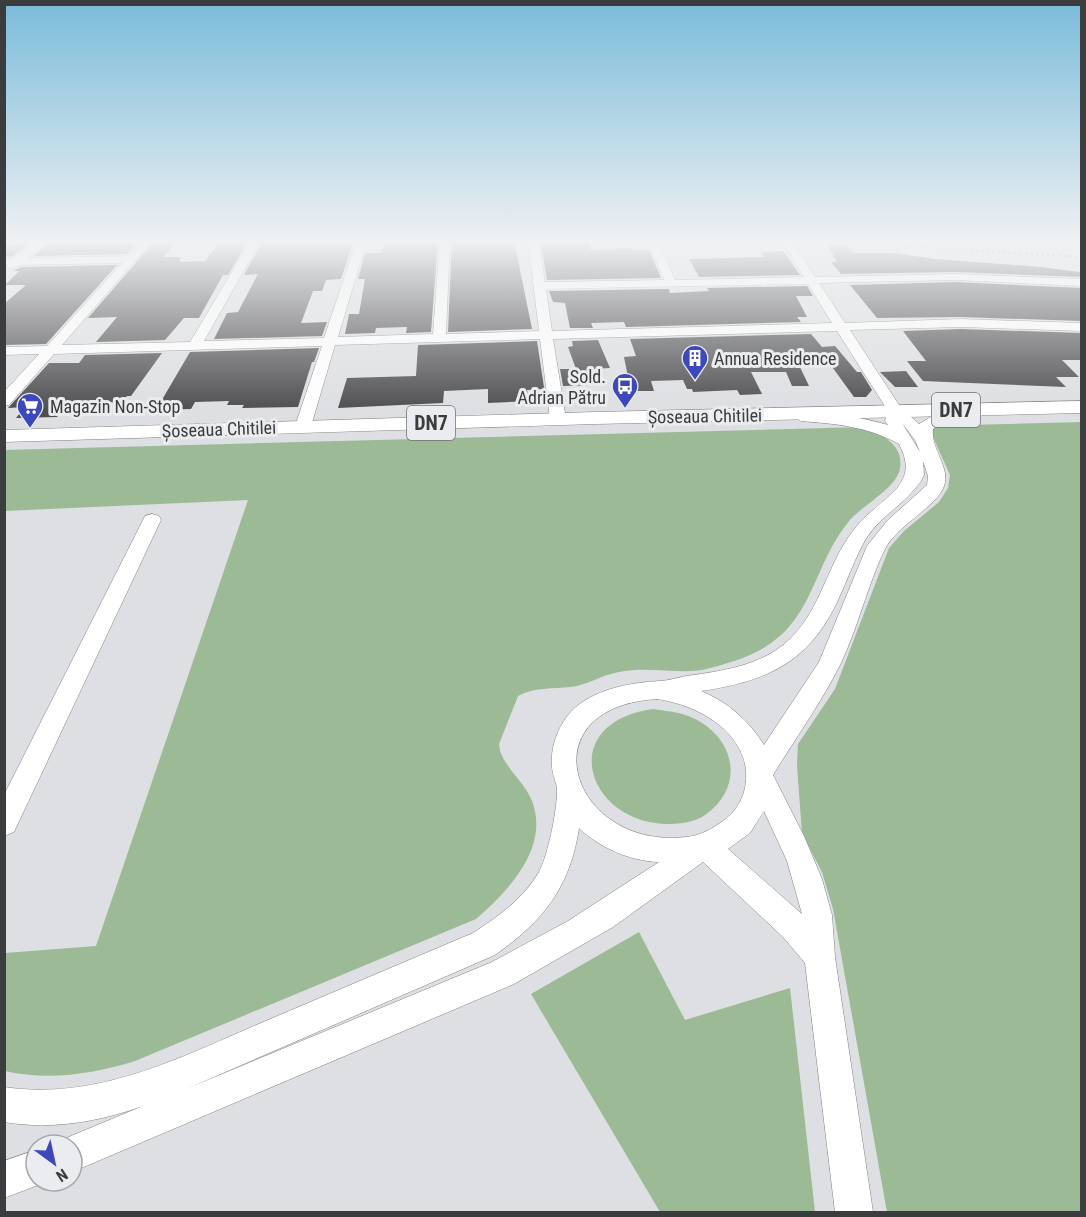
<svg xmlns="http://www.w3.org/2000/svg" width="1086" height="1217" font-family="'Roboto Condensed',sans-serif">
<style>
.green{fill:#9bba95}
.building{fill:#4f4f52}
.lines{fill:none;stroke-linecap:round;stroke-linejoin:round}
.minor-casing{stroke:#828285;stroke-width:1}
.major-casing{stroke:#828285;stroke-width:1}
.minor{fill:#fff;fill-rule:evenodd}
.major{fill:#fff;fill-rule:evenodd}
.rail{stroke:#5d5e60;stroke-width:2;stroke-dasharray:1.5 4;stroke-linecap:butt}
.labels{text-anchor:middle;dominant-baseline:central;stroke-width:6;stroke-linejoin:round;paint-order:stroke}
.far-poi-label{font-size:18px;fill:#3b3c3d;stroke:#ebecef;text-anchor:start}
.far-street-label{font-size:18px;fill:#3b3c3d;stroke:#ebecef}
.shield{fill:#ebecef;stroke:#707172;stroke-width:1.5}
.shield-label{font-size:20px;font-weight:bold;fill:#3b3c3d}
</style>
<rect width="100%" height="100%" fill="#dedfe2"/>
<!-- green -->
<g class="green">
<polygon points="1081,422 1081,1212 887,1212 833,909 822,872 802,834 797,765 798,744 835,689 889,548 904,531 939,502 948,488 950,475 928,426"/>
<path d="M865,427C882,435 904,445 900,468C898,487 863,505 850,520C808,570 816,632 740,659C725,664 708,670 692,671C668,672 642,667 619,672C602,675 587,685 571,687C552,689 535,687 518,696L499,744L500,751C507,770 525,783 532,801C550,848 508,891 476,919L135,1061C93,1074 48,1081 5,1071V953L96,946L248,500L5,511L4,450Z"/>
<path d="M653,709C667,711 680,712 693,718C736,738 745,787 705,815C694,823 678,824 665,824C586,821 555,723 653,709Z"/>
<polygon points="639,932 685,1020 790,988 815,1212 660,1212 531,994"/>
</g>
<!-- building -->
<g class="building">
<polygon points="140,240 127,254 34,256 49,242"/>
<polygon points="221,240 249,240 228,275 223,275 199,318 184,318 165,340 96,342 117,317 88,318 153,243 175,242 164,257 180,257 180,262 205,261"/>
<polygon points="263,240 354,240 341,279 326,280 322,291 313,291 301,323 327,322 322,336 214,339 227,313 238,312 258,274 244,275"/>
<polygon points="385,240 438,240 431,332 406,333 407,327 376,328 375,333 345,334 349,314 359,314 365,279 358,279 365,253 381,253"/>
<polygon points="452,240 514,240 532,329 448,332"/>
<polygon points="589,241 591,250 629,248 629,249 649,250 661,278 547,280 541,244"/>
<polygon points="29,243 13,256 4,257 4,244"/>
<polygon points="827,245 849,246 853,253 892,253 936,259 1041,267 1079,272 1082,273 1082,277 955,272 841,274 831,262 837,262"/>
<polygon points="783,251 800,275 699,277 689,259 765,257 761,252"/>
<polygon points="117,265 46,344 4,345 4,304 26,285 5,285 19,271 13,271 21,267"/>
<polygon points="955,282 1082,288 1082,321 961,317 877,318 850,285"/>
<polygon points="807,286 813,296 796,296 807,317 797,317 801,322 626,327 624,322 591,323 593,328 570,328 565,303 553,302 549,291 669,289 670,293 709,291 707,288"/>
<polygon points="961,329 1082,333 1082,360 1062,360 1079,377 1056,377 1066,387 923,381 907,361 926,361 903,331"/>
<polygon points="811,334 822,347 835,346 857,372 861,372 872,390 866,397 854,397 830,364 799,365 809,386 792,386 786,372 751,372 762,394 740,395 737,390 693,392 692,389 687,389 683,380 651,381 654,391 635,391 633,387 630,387 624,357 636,356 630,339"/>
<polygon points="598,340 610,368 592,369 597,385 563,386 560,369 576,369 568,347 573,346 572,341"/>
<polygon points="537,341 544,387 543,389 527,390 529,401 488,403 488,389 444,391 443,403 338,408 347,378 416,376 418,345"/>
<polygon points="319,348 314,362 312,362 298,407 242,408 244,405 227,405 229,401 195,402 191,409 156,410 190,352"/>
<polygon points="162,353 131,396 127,396 122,402 79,403 71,414 59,414 57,417 16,418 25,407 8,408 49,363 79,363 85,355"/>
<polygon points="906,371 918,387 895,387 880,372"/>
</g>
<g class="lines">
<!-- minor casing -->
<g class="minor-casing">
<g id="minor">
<path d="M37,240H48L28,258L128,256L143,240H153L62,345L190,342L251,240H261L204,341L324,338L357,240H367L338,337L433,334L440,240H450L446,334L539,331L528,240H538L545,282L664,280L648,240H658L675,280L804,277L781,240H791L815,277L955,274L1082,279V286L955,280L819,283L845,323L961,319L1082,323V331L961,327L850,330L901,408L919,424L939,412L977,408L985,413L977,418L943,421L933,429C930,448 951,468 944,486C937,507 897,525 885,549C867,586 858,628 840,665C821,703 795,739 773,775L804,836L822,879L832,915L835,957L873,1212H835L805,963L783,937L703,862L613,927L514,984L72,1172V1145H57L59,1141L143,1106C97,1122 52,1130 4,1122V1087C101,1102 189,1053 275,1017C341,989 407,961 473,933C499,916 523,899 539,872C548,856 558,806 557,788C556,781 552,774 552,766C550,743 562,716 581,703C605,687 632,683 659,681C667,681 677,678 686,676C722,671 762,666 790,639C823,607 828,559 857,526C880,497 922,487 899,444C867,426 836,424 801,421L793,416C804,404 872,420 888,425L885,421L888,411L837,331L553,339L566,419L558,424L550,419L540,339L335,345L311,426L303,431L295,426L322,346L54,354L9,405L4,406V392L39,354L4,355V347L47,346L122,263L20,265L12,269L4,265V259L14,258ZM808,284L832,323L552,331L546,289ZM902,423L915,440L920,452ZM923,461L928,476L927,485L888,520L867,546L819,662L764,745C749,721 728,702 701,691C767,681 809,663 838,600C848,579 855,557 867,537C881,516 906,503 921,481L924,475ZM657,699C701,705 755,737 745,788C742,802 734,813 723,821C712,829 699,836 686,837C571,850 524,707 657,699ZM764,811L787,861L802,914L728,849L750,833ZM579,828C600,848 630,861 659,862L568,921L492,962L186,1089L495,955C543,921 570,888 579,828Z"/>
<polygon points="152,514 159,516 161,520 14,832 4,836 4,795 143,520 145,516"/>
<polygon points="36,1150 36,1181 49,1181 4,1198 4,1161"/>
</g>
</g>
<!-- major casing -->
<g class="major-casing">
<polygon id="major" points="1082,401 1082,413 595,424 4,442 4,430 595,412"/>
</g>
<!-- minor -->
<use href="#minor" class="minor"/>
<!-- major -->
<use href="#major" class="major"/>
<!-- rail -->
<polyline class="rail" points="795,240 1082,257"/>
</g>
<!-- sky -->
<linearGradient id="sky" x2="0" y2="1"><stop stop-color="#79bbda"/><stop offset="0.59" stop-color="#f0f1f2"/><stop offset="1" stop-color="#f0f1f2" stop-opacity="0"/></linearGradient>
<rect width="1086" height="410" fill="url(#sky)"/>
<!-- icons -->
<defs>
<g id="building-pin" transform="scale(1.35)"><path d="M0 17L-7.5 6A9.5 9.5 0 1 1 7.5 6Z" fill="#3d48bc" stroke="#ebecef"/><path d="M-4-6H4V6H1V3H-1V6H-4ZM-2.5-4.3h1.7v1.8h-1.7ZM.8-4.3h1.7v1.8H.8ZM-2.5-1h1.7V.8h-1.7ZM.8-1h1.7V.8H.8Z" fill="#fff"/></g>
<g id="bus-pin" transform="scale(1.35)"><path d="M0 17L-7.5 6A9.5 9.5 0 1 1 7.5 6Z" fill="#3d48bc" stroke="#ebecef"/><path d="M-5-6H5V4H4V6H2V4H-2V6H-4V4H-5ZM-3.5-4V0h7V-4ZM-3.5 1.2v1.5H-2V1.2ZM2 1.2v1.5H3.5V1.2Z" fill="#fff"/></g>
<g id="supermarket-pin" transform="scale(1.35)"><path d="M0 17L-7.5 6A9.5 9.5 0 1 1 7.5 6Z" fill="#3d48bc" stroke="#ebecef"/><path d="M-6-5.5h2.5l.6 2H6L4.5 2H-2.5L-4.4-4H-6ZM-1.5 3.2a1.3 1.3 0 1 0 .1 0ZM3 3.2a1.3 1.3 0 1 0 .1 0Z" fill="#fff"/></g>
</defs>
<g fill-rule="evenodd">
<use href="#building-pin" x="695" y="358"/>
<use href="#bus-pin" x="625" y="386"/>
<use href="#supermarket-pin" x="30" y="406"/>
</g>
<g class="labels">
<!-- far-poi labels -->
<g class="far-poi-label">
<text x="714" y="358">Annua Residence</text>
<text x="606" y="376" text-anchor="end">Sold.<tspan x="606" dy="21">Adrian Pătru</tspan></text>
<text x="50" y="406">Magazin Non-Stop</text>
</g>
<!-- far-street labels -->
<g class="far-street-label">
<text transform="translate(705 416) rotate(-1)">Șoseaua Chitilei</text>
<text transform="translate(219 429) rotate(-2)">Șoseaua Chitilei</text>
</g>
<!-- shield labels -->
<g class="shield">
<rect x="932" y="393" width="48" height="34" rx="4.5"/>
<rect x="407" y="406" width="48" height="34" rx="4.5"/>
</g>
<g class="shield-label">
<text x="956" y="410">DN7</text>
<text x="431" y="423">DN7</text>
</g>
</g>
<!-- border -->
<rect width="1086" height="1217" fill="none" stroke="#3b3c3d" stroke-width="12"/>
<!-- north arrow -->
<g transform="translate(54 1163) rotate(147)"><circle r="28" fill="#ebecef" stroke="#a5a6a8" stroke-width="1.5"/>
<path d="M0-4.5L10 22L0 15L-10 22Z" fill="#3d48bc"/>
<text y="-9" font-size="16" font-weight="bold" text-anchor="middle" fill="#3b3c3d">N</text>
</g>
</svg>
